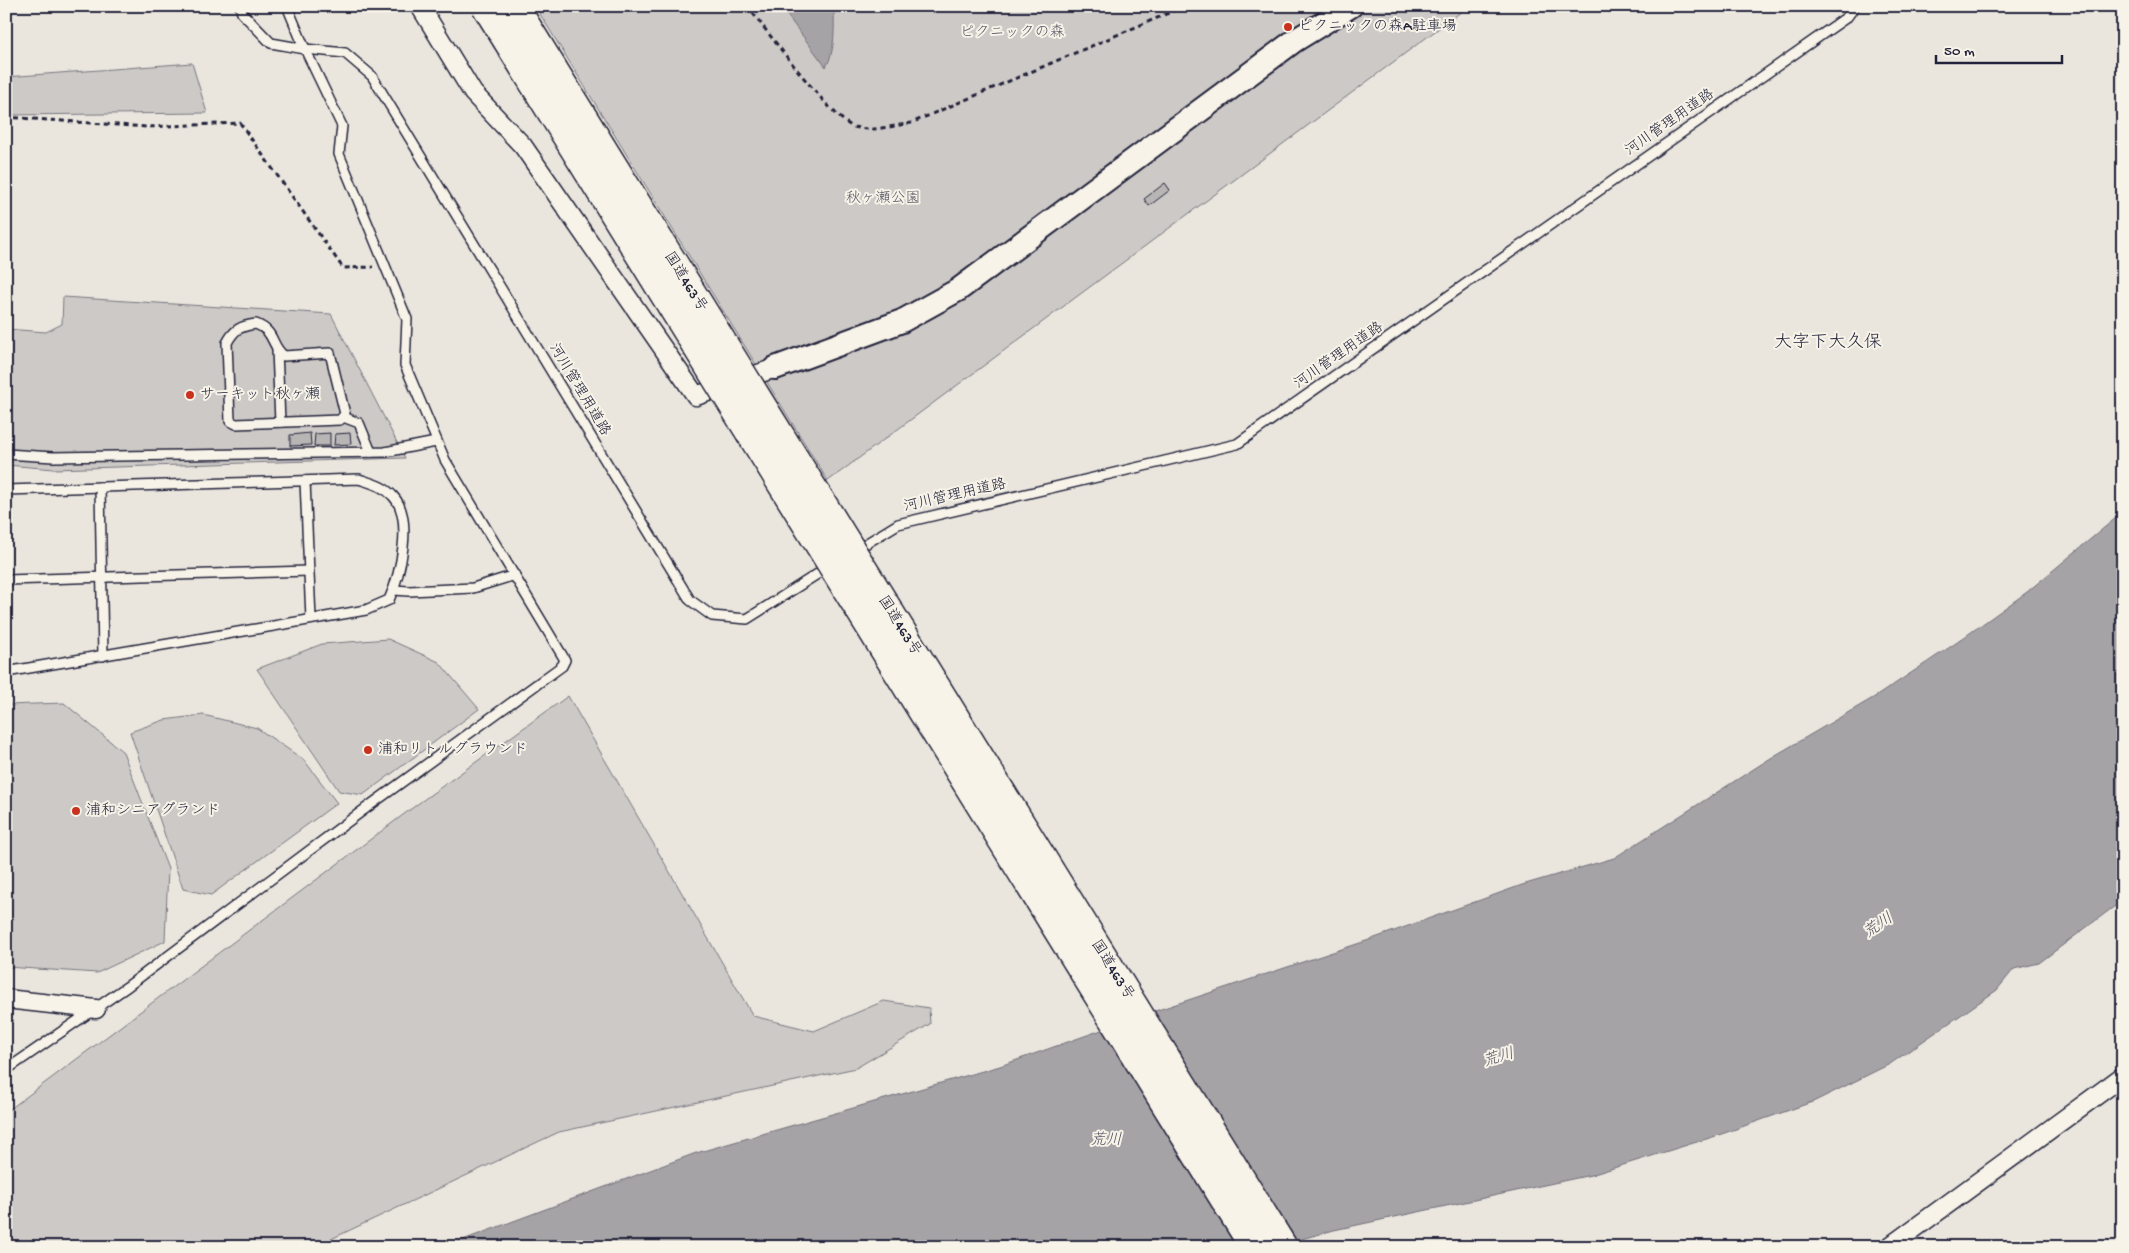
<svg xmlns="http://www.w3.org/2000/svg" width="2129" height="1253" font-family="'Gochi Hand','Klee One',sans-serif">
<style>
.green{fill:#cdc9c6;stroke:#787680}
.water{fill:#a6a3a6;stroke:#716f7b}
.building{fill:#b8b6b5;stroke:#22223b}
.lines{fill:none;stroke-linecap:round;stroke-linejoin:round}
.service-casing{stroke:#22223b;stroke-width:12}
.minor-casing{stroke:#22223b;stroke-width:21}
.tertiary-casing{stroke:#22223b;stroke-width:26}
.path{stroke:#22223b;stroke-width:3;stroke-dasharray:5 4;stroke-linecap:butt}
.service{stroke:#f7f3e8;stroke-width:9}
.minor{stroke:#f7f3e8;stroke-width:18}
.tertiary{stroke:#f7f3e8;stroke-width:22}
.trunk-bridge-casing{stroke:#22223b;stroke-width:31;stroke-linecap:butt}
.trunk-bridge{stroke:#f7f3e8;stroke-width:28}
.poi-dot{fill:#c8321e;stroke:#f7f3e8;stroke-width:2}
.labels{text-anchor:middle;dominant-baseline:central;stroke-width:4;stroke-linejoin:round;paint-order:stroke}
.poi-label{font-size:15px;fill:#22223b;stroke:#f7f3e8;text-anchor:start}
.park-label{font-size:15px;fill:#555465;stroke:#f7f3e8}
.street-label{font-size:15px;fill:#22223b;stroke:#f7f3e8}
.water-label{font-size:16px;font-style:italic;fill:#504f60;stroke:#f7f3e8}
.quarter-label{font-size:18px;fill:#22223b;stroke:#f7f3e8}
</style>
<rect width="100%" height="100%" fill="#eae6de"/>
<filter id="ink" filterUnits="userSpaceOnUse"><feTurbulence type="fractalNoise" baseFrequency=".02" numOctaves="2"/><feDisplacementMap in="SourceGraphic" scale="10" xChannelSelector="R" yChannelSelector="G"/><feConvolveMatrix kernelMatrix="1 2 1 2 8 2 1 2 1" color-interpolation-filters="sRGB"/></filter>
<g filter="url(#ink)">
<!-- green -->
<g class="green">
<polygon points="535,6 1469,6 828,481"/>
<polygon points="192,63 207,113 6,115 6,77"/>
<polygon points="63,297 331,314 405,458 54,469 6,465 6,329 46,332 62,324"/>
<polygon points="388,639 439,662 479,709 363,795 339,791 257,669 322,644"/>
<polygon points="568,696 753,1016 814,1031 884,1001 929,1008 930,1024 856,1068 559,1132 314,1247 6,1247 6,1112 419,803"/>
<polygon points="64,703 123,752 168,869 165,941 97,973 6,967 6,705"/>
<polygon points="203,715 257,728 304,760 337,803 211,895 183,889 130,732 164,720"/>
</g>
<!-- water -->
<g class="water">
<path d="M780,6H834C834,25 836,50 826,67Z"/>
<polygon points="2123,512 2123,900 2039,963 2014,969 1997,990 1890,1064 1815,1101 1716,1136 1591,1175 1334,1230 1273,1247 444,1247 696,1153 1000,1066 1155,1011 1369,940 1522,885 1614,858 1774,756 1878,695 1956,643 2027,592"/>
</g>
<!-- building -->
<g class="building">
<polygon points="1165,183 1170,190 1149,206 1144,199"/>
<polygon points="310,433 311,445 290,446 290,435"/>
<polygon points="330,433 330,446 314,446 315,434"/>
<polygon points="350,433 351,444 334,445 335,434"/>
</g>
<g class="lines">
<!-- service casing -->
<g class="service-casing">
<g id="service">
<polyline points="240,6 242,13 271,43 305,49 345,53 372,76 690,600 712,616 747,619 830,566"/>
<path d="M256,324C276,332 270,345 284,356L330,353L345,414L340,420L236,424L230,421L227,343C234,329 241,326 256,324Z"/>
<polyline points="277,350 280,422"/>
<polyline points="343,417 359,423 371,452"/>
<polyline points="6,454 53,457 385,452 436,442"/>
<polyline points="305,481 311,619"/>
<polyline points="100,487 103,656"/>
<path d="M6,490L359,479C371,483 384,486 393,496C414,518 400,575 389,600L366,610L6,672"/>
<polyline points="854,551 898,524 1237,444 1847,17 1855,6"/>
<polyline points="6,580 309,571"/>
<polyline points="394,590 409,591 473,588 515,575"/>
<polyline points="6,1070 128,986 369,806 562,666 565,660 445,460 405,365 407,319 339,154 342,126 305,49 287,6"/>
</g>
</g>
<!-- minor casing -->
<g class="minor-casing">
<g id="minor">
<polyline points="420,6 473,93 523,146 696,396 775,368"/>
<polyline points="6,999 96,1009"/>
<polyline points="1889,1247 2123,1076"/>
</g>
</g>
<!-- tertiary casing -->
<g class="tertiary-casing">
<polyline id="tertiary" points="775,368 902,321 958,290 1294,41 1351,6"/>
</g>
<!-- path -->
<g class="path">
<path d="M747,6C766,29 832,120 854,127C872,132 893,126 911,123L1185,6"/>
<polyline points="6,117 146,127 240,123 343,268 373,267"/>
</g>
<!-- service -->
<use href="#service" class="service"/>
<!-- minor -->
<use href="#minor" class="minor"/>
<!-- tertiary -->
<use href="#tertiary" class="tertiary"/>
<!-- trunk-bridge casing -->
<g class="trunk-bridge-casing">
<g id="trunk-bridge">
<polyline points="486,6 1254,1247"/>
<polyline points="514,6 1283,1247"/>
</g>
</g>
<!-- trunk-bridge -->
<use href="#trunk-bridge" class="trunk-bridge"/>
</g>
</g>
<!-- markers -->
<g class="poi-dot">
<circle cx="1288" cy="27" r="5"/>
<circle cx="190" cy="395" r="5"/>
<circle cx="368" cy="750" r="5"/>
<circle cx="76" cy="811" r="5"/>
</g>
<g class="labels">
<!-- poi labels -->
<g class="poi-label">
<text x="1298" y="27">ピクニックの森A駐車場</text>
<text x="200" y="395">サーキット秋ヶ瀬</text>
<text x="378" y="750">浦和リトルグラウンド</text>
<text x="86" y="811">浦和シニアグランド</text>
</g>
<!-- park labels -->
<g class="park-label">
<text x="1012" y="33">ピクニックの森</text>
<text x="883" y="199">秋ヶ瀬公園</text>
</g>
<!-- street labels -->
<g class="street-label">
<text transform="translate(1670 123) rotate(-35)">河川管理用道路</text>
<text transform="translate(685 282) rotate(58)">国道463号</text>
<text transform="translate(1339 356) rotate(-35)">河川管理用道路</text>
<text transform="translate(579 390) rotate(59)">河川管理用道路</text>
<text transform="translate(955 496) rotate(-13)">河川管理用道路</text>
<text transform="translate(899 626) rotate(58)">国道463号</text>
<text transform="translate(1112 970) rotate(58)">国道463号</text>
</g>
<!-- water labels -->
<g class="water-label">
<text transform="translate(1879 927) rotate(-34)">荒川</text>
<text transform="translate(1499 1059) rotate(-17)">荒川</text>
<text x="1106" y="1141">荒川</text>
</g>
<!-- quarter labels -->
<g class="quarter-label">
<text x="1828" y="343">大字下大久保</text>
</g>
</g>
<!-- margin -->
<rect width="2129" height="1253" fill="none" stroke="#f7f3e8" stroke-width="25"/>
<rect x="12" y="12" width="2104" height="1228" fill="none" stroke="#22223b" stroke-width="2" filter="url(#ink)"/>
<!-- scale -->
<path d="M1936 55v8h126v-8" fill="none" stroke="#22223b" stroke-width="2.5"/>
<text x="1944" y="55" font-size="15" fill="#22223b" stroke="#f7f3e8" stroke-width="4" paint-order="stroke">50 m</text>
</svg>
